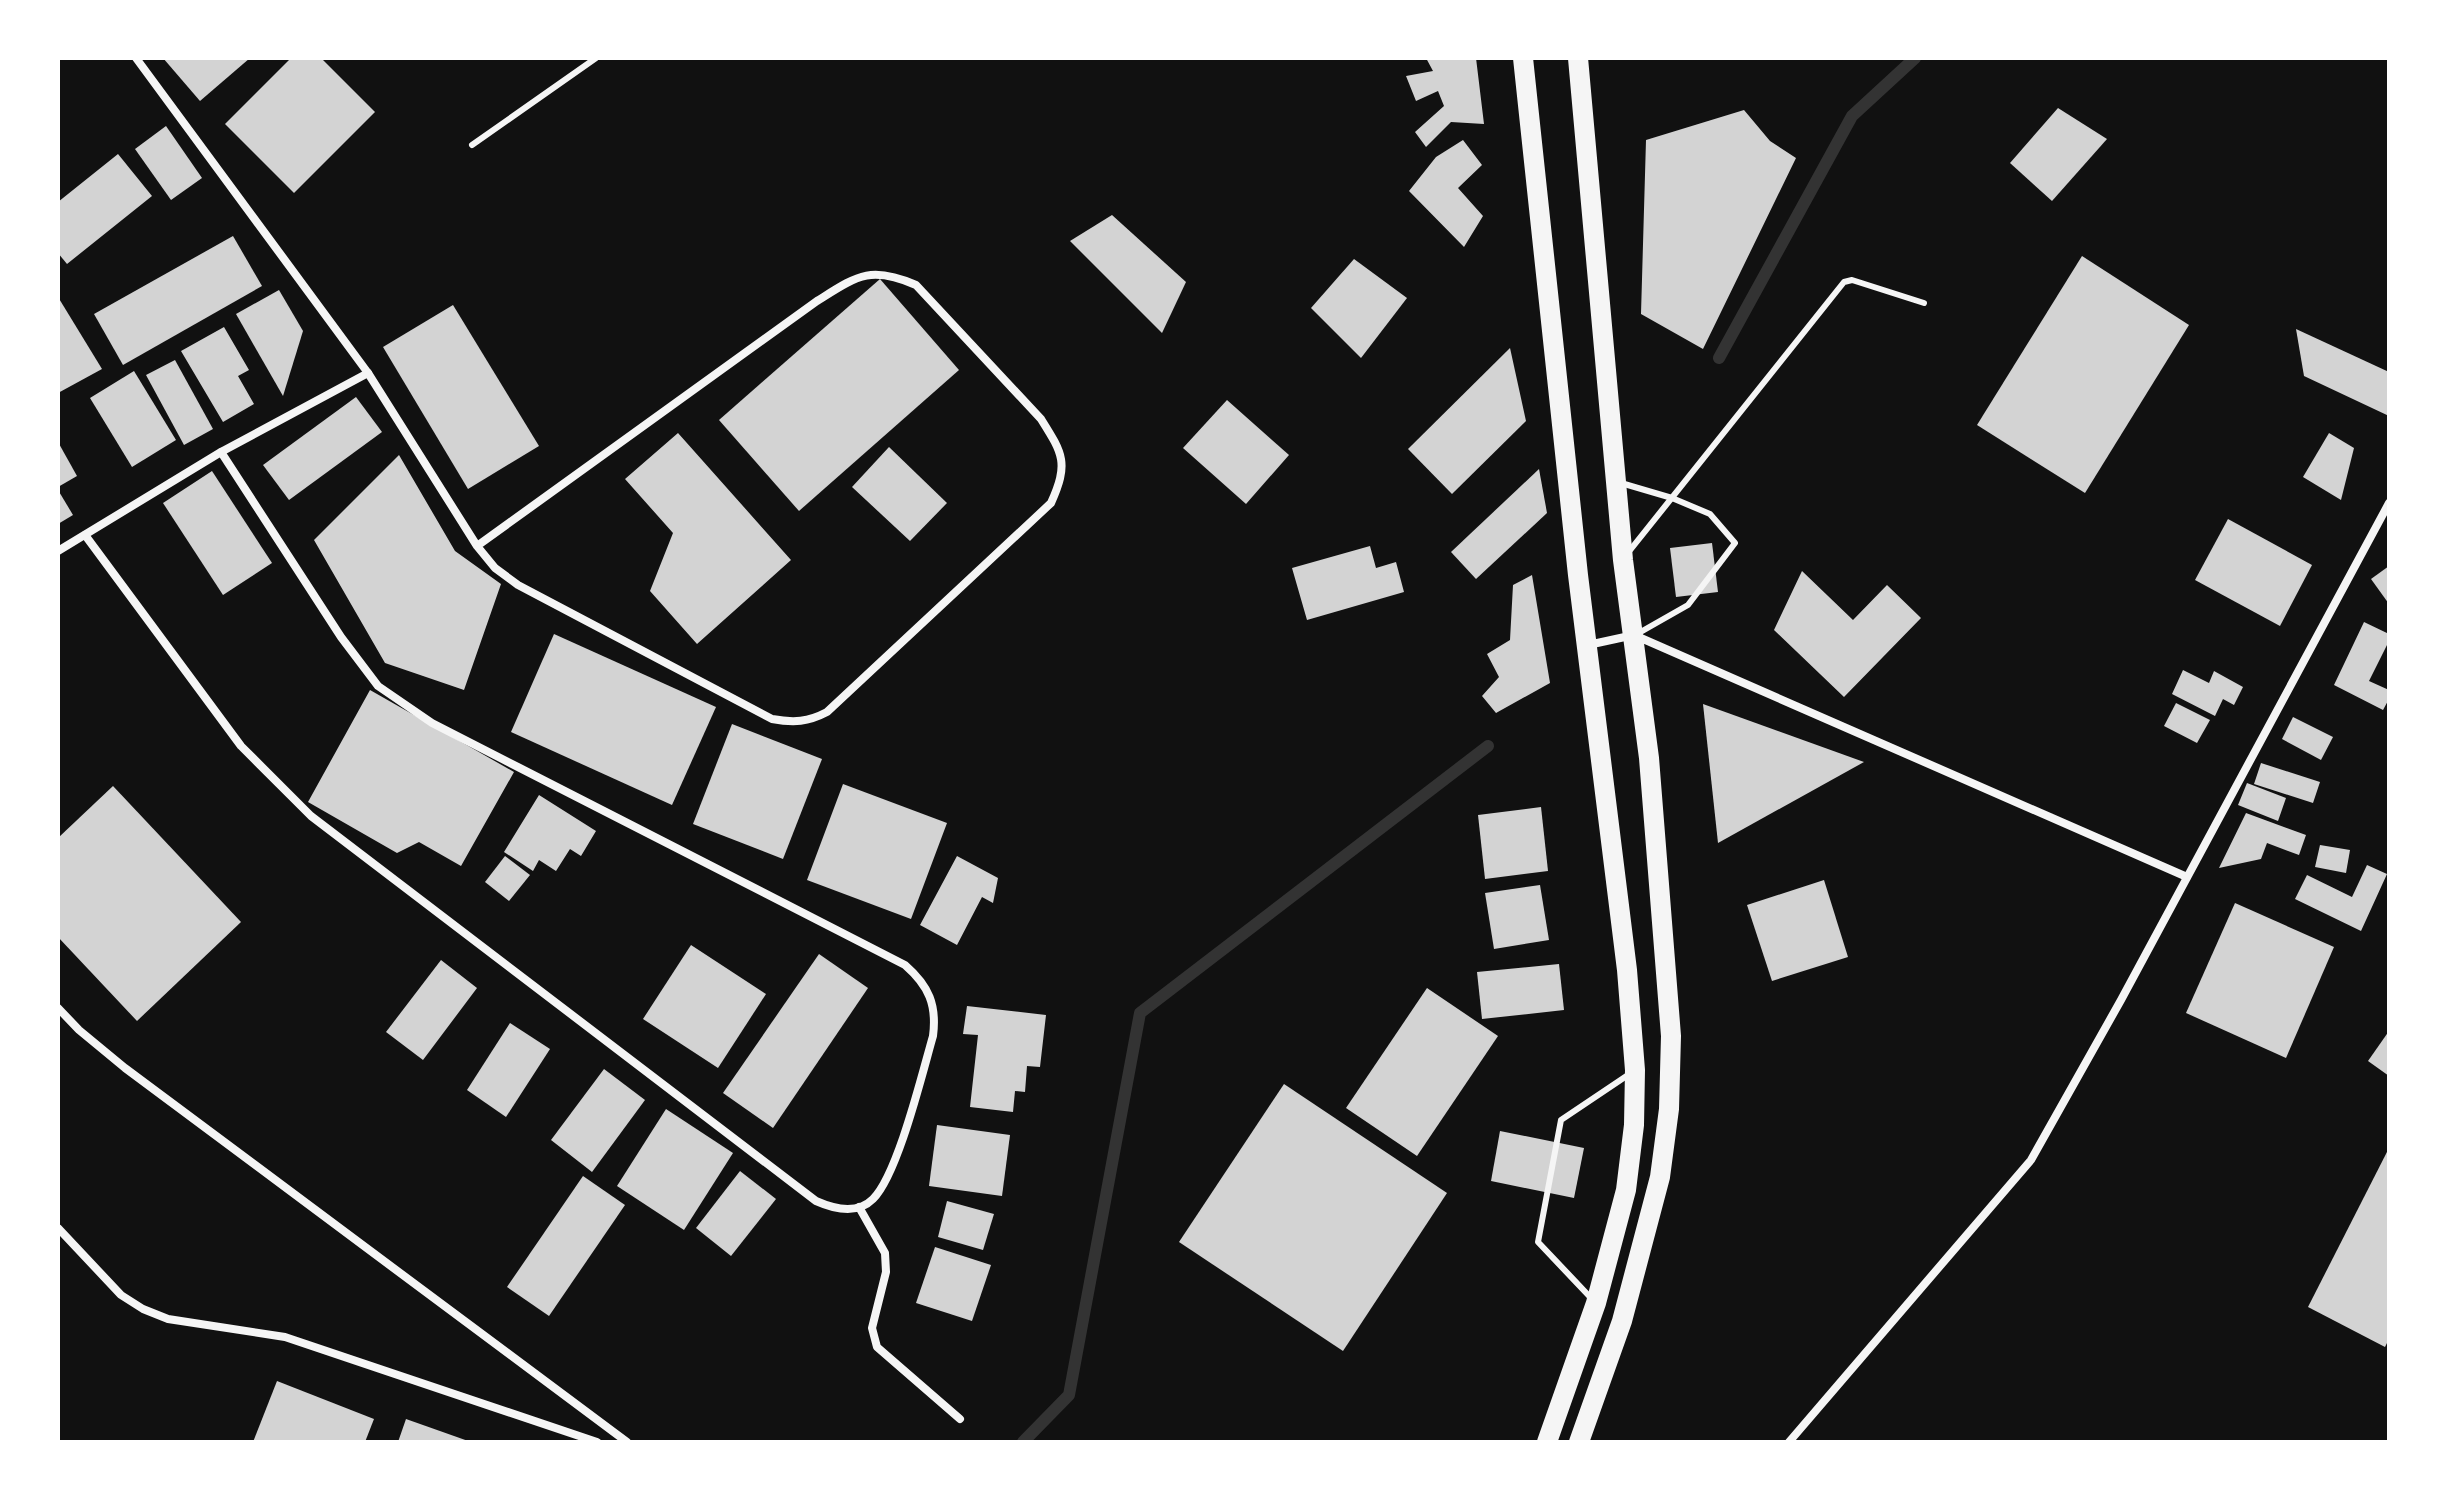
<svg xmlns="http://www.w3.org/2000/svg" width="2447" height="1500" font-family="'PT Sans',sans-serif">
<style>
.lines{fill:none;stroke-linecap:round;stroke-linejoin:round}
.stream{stroke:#333;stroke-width:12}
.building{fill:#d3d3d3}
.service{stroke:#f5f5f5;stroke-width:6}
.minor{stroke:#f5f5f5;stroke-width:8}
.primary{stroke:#f5f5f5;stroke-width:20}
</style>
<rect width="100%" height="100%" fill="#111"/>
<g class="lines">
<!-- stream -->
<g class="stream">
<polyline points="1719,358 1852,116 1915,58"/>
<polyline points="1023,1442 1069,1395 1140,1013 1488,746"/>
</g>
</g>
<!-- building -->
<g class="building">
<polygon points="163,58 250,58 200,101"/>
<polygon points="291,58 321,58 375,112 294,193 225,124"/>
<polygon points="1426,58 1476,58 1484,124 1451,122 1426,147 1415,132 1444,106 1438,91 1416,101 1406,76 1433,71"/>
<polygon points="2058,108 2107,139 2052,201 2010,163"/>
<polygon points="1744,110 1770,141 1796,158 1703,349 1641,314 1646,140"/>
<polygon points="166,126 202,178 171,200 135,149"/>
<polygon points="1463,140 1482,165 1458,188 1483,216 1464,247 1409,191 1436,157"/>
<polygon points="118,154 152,196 67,264 58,253 58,202"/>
<polygon points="1112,215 1186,282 1162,333 1070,241"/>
<polygon points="233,236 262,286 123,365 94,314"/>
<polygon points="2082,256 2189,325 2085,493 1977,425"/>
<polygon points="1354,259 1407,298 1361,358 1311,308"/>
<polygon points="880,279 959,370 799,511 719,420"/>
<polygon points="279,290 303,331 283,396 236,314"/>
<polygon points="58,297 102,369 58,393"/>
<polygon points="453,305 539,446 468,489 383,347"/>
<polygon points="224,327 249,370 238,376 254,404 223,422 181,351"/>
<polygon points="2296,329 2389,372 2389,416 2304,376"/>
<polygon points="1510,348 1526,421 1452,494 1408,449"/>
<polygon points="175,360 213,429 184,445 146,375"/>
<polygon points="134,371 176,440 132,467 90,398"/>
<polygon points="356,397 382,432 289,500 263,465"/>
<polygon points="1227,400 1289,455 1246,504 1183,448"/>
<polygon points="678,433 791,560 697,644 650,591 673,533 625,479"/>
<polygon points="2329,433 2354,448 2341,500 2303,477"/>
<polygon points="58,442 77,476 58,487"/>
<polygon points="889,447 947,503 910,541 852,487"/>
<polygon points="399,455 455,551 501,584 464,690 385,663 314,540"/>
<polygon points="1539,469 1547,513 1476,579 1451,552"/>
<polygon points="212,471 272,563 223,595 163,503"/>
<polygon points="58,490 73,515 58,524"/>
<polygon points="2228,519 2312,565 2280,626 2195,580"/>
<polygon points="1712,543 1718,592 1676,597 1670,548"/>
<polygon points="1370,546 1376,568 1396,562 1404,592 1307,620 1292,568"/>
<polygon points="2389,566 2389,604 2371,579"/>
<polygon points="1802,571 1853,620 1887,585 1921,618 1844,697 1774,630"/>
<polygon points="1532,575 1550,683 1496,713 1482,696 1499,677 1487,654 1510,640 1513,585"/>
<polygon points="2364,622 2389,634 2389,641 2369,681 2389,690 2389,699 2383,710 2334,685"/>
<polygon points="554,634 716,707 672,805 511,732"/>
<polygon points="2183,670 2209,683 2214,671 2243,687 2234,705 2223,699 2215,716 2172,694"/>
<polygon points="370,690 514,772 461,866 419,842 397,853 308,802"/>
<polygon points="2176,703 2210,720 2197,743 2164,726"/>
<polygon points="1703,704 1864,762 1718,843"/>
<polygon points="2293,717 2333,737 2321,760 2282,739"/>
<polygon points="732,724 822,759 783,859 693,824"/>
<polygon points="2261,763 2320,782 2313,803 2254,784"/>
<polygon points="2247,783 2286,798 2278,821 2238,805"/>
<polygon points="843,784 947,823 911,919 807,880"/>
<polygon points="113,786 241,922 137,1021 58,937 58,838"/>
<polygon points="539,795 596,831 581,856 570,849 556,871 539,860 533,871 504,852"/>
<polygon points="1541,807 1548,871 1485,879 1478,815"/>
<polygon points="2246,813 2306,835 2299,855 2267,843 2261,859 2219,868"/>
<polygon points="2320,845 2350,850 2346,873 2315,867"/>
<polygon points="505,856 530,875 509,901 485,882"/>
<polygon points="957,856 998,878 993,903 982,897 957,945 920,925"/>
<polygon points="2367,865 2387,874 2361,931 2295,899 2307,875 2352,897"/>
<polygon points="1824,880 1848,957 1772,981 1747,905"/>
<polygon points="1540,885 1549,940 1494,949 1485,893"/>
<polygon points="2235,903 2334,947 2286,1058 2186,1013"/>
<polygon points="691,945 766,994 718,1068 643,1019"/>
<polygon points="819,954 868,988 773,1128 723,1093"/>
<polygon points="441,960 477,988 423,1060 386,1032"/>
<polygon points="1559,964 1564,1010 1482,1019 1477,972"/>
<polygon points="1427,988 1498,1036 1417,1156 1346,1108"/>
<polygon points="967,1006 1046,1015 1040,1067 1027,1066 1025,1092 1015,1091 1013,1112 970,1107 978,1035 963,1034"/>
<polygon points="510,1023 550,1049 506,1117 467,1090"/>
<polygon points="2389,1031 2389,1076 2368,1061"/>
<polygon points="604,1069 645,1100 592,1172 551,1140"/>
<polygon points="1284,1084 1447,1193 1343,1351 1179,1242"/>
<polygon points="666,1109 733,1153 684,1230 617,1186"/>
<polygon points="937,1125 1010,1135 1002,1196 929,1186"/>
<polygon points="1500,1131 1584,1148 1574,1198 1491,1181"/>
<polygon points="2389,1148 2389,1339 2385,1347 2308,1307"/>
<polygon points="740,1171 776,1199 731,1256 696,1228"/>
<polygon points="583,1176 625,1205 549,1316 507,1287"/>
<polygon points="947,1201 994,1214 983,1250 938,1237"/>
<polygon points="935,1247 991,1265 972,1321 916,1303"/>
<polygon points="277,1381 374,1419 365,1442 253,1442"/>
<polygon points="406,1419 471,1442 398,1442"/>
</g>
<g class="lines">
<!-- service -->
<g class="service">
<polyline points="472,145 596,58"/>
<polyline points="1621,483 1672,498 1710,514 1735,543 1688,605 1637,634"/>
<polyline points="1627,554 1844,282 1852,280 1924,303"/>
<polyline points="1591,1298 1538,1242 1561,1120 1631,1073"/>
</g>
<!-- minor -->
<g class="minor">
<path d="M136,58L368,373L477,546L495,568L518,585L772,719C794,723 808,722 827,712L1051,503C1069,463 1063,454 1041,419L916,285C870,265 857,276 817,301L477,546"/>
<path d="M85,535L241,746L311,816L816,1201C834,1209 857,1215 873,1199C898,1174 922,1074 933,1036C937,1005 929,986 905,965L432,723L378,686L341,637L221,452"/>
<polyline points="58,551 221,452 368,373"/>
<polyline points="1588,645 1634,635 2187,877"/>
<polyline points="58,1008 79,1030 125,1068 627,1442"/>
<polyline points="859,1207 885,1253 886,1272 872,1328 877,1347 960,1419"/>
<polyline points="58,1228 121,1295 143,1309 168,1319 285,1337 597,1442"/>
<polyline points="1789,1442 2031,1160 2121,1000 2389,503"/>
</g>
<!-- primary -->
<g class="primary">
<polyline points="1523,58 1578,575 1627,970 1635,1070 1634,1125 1626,1190 1596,1303 1547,1442"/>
<polyline points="1578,58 1623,560 1649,758 1671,1036 1669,1109 1660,1177 1622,1321 1579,1442"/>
</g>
</g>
<!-- border -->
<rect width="2447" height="1500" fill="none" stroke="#ffffff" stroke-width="120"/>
</svg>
